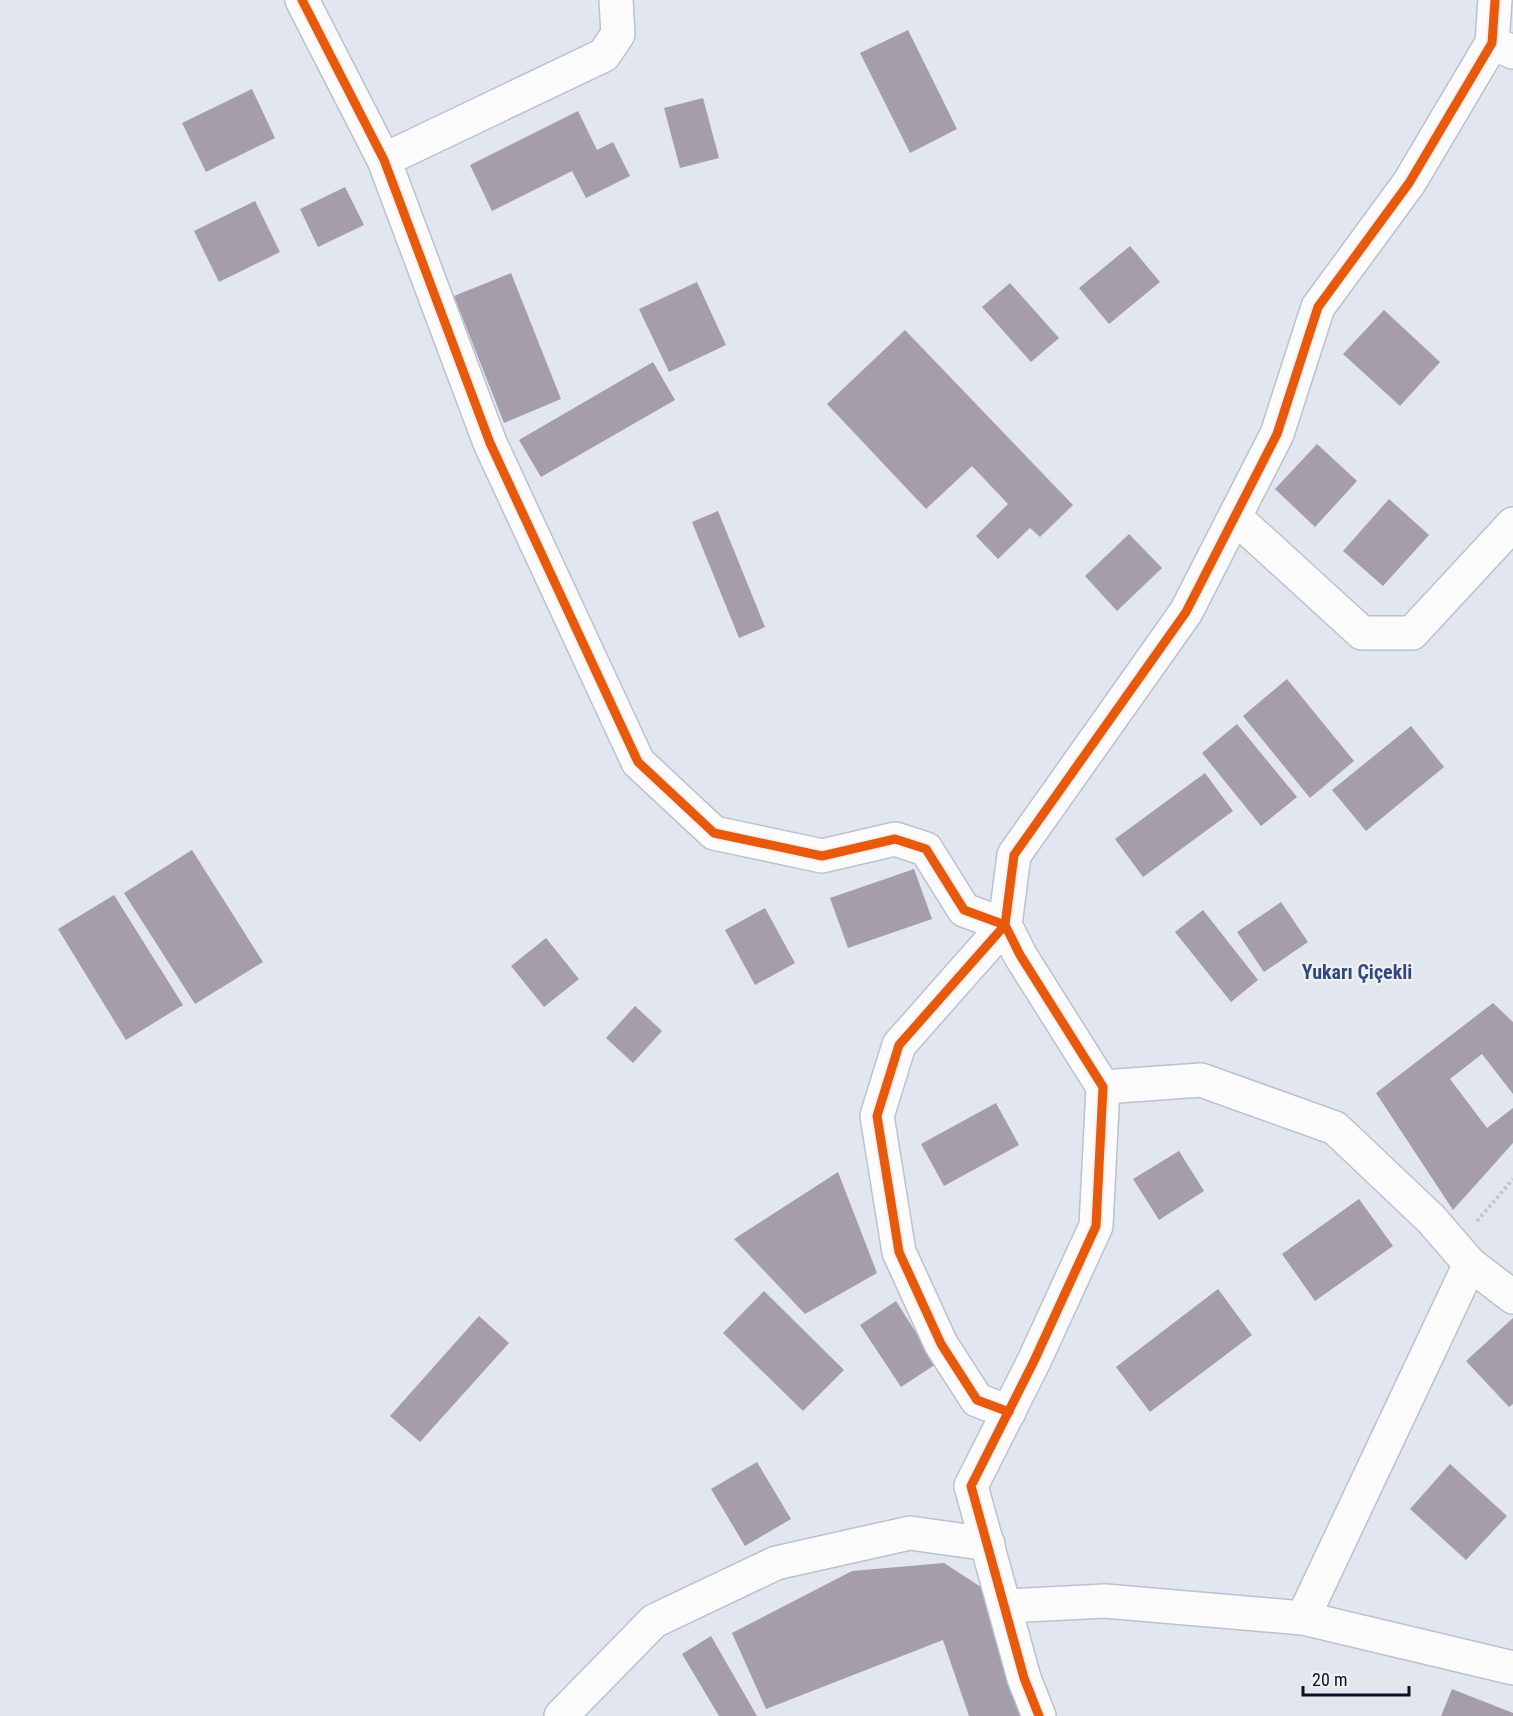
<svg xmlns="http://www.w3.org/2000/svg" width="1513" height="1716" font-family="'Roboto Condensed',sans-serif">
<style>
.building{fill:#a59daa}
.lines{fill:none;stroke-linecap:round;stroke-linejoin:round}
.street-casing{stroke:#bac1d1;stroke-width:36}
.secondary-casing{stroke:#bac1d1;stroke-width:36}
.path{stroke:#c5c6cc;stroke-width:4;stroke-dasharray:3 3;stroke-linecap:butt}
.street{stroke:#fbfbfc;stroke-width:33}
.secondary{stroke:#fbfbfc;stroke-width:33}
.cycleway-casing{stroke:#f1f1f1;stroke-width:13}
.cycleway{stroke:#e8590c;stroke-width:9}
.labels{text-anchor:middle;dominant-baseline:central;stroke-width:4.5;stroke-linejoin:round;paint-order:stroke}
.quarter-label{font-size:20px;font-weight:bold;fill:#314881;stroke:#f1f1f1}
</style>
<rect width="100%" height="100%" fill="#e2e6ee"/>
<!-- building -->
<g class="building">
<polygon points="908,30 957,129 910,153 860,53"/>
<polygon points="252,89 275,138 206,172 182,123"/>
<polygon points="703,98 719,158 680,168 664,108"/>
<polygon points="578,111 597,150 613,142 630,176 586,198 572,171 492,211 470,165"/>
<polygon points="345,187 364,225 318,247 300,209"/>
<polygon points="255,201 280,252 219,282 194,231"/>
<polygon points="1130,246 1160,282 1109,324 1079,288"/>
<polygon points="511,273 561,399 504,423 454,296"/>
<polygon points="697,282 726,345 669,372 639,309"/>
<polygon points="1010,283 1059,338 1031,362 982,307"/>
<polygon points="1384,310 1440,362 1400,406 1343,354"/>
<polygon points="905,330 1073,505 1040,537 1030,528 998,559 976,536 1008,504 972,466 926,509 827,404"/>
<polygon points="653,362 675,400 541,477 519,440"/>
<polygon points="1317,444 1357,481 1315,527 1275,489"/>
<polygon points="1389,499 1429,535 1383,586 1343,551"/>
<polygon points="718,511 765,627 739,638 692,522"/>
<polygon points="1129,534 1162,568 1117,611 1085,576"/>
<polygon points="1287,679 1354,761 1310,798 1243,716"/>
<polygon points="1237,724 1297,797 1261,826 1202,753"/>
<polygon points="1411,726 1444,767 1366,831 1332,790"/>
<polygon points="1205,773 1233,811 1143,877 1115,839"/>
<polygon points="192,850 263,962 195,1004 124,893"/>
<polygon points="914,869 932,919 848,948 830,898"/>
<polygon points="114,895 183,1005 126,1040 58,929"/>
<polygon points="1281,902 1308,942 1264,972 1237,932"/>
<polygon points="765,908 795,963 755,985 725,930"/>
<polygon points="1203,910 1258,980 1231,1002 1175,932"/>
<polygon points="546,938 579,979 544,1007 511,966"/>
<polygon points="1493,1003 1513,1022 1513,1094 1482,1054 1450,1079 1487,1128 1513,1108 1513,1143 1453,1210 1376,1093"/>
<polygon points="635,1006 662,1031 633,1063 606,1038"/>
<polygon points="996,1103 1019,1145 944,1186 921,1144"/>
<polygon points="1179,1151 1204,1191 1159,1220 1133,1179"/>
<polygon points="838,1172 877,1273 805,1314 734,1239"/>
<polygon points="1359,1199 1393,1246 1315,1301 1282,1254"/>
<polygon points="1218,1289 1252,1335 1150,1412 1116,1367"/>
<polygon points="764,1291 844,1370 803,1411 723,1333"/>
<polygon points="896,1301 936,1364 901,1387 860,1325"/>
<polygon points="479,1316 509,1343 420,1442 390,1416"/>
<polygon points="1513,1318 1513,1404 1509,1407 1466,1361"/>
<polygon points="757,1462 791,1519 745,1546 711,1489"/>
<polygon points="1450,1464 1507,1516 1466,1560 1410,1509"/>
<polygon points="944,1563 981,1587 1024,1716 969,1716 943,1640 766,1709 732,1633 852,1571"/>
<polygon points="711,1636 757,1716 719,1716 682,1654"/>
<polygon points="1452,1689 1513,1713 1513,1716 1441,1716"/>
</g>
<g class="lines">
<!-- street casing -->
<g class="street-casing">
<g id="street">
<polyline points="302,0 384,160 490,443 638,762 714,833 822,856 895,839 926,849 964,910 1005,925 899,1045 877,1116 899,1252 941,1344 977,1400 1009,1412"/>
<polyline points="1492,43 1513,52"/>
<polyline points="384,160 604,55 618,34 616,0"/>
<polyline points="1235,517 1362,633 1412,633 1513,524"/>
<polyline points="1103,1087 1201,1080 1335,1128 1431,1219 1470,1264 1513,1297"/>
<polyline points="1005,1606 1105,1601 1303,1618 1513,1668"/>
<polyline points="1303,1618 1470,1264"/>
<polyline points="561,1716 654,1621 776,1563 910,1533 988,1544"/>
</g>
</g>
<!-- secondary casing -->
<g class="secondary-casing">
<polyline id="secondary" points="1039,1716 1024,1678 971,1486 1034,1361 1096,1226 1103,1087 1020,955 1005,925 1014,855 1186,612 1277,434 1318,307 1409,183 1492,43 1495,0"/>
</g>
<!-- path -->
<polyline class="path" points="1477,1221 1513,1179"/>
<!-- street -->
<use href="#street" class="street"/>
<!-- secondary -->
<use href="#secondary" class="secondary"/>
<!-- cycleway casing -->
<g class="cycleway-casing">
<g id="cycleway">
<polyline points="302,0 384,160 490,443 638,762 714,833 822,856 895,839 926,849 964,910 1005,925 899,1045 877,1116 899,1252 941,1344 977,1400 1009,1412"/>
<polyline points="1039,1716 1024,1678 971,1486 1034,1361 1096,1226 1103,1087 1020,955 1005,925 1014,855 1186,612 1277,434 1318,307 1409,183 1492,43 1495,0"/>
</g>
</g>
<!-- cycleway -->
<use href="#cycleway" class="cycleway"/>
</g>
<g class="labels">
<!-- quarter labels -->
<g class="quarter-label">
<text x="1357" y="972">Yukarı Çiçekli</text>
</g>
</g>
<!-- scale -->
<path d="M1303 1686v9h106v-9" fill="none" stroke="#091229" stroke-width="3"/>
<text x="1312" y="1686" font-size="18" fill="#091229" stroke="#f1f1f1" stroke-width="4.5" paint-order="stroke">20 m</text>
</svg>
